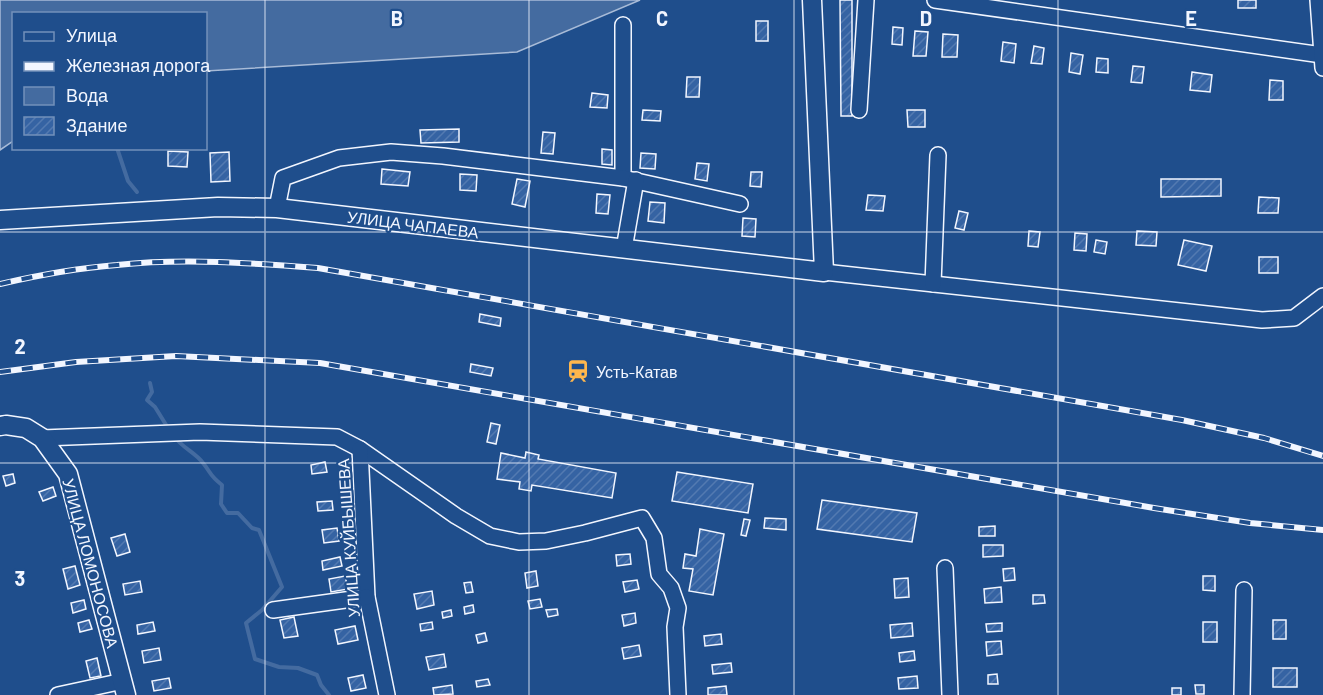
<svg xmlns="http://www.w3.org/2000/svg" width="1323" height="695" font-family="Barlow,sans-serif">
<style>
.water{fill:#446ba0;stroke:#a8bbd7;stroke-width:1.5}
.lines{fill:none;stroke-linecap:round;stroke-linejoin:round}
.stream{stroke:#446ba0;stroke-width:4}
.building{fill:url(#building-hatch);stroke:#f2f6ff;stroke-width:1.5}
.minor-casing{stroke:#f2f6ff;stroke-width:18}
.major-casing{stroke:#f2f6ff;stroke-width:21}
.minor{stroke:#1f4e8c;stroke-width:15}
.major{stroke:#1f4e8c;stroke-width:18}
.rail-casing{stroke:#f2f6ff;stroke-width:6}
.rail{stroke:#1f4e8c;stroke-width:4;stroke-dasharray:11;stroke-linecap:butt}
.grid{fill:none;stroke:#f2f6ff;stroke-width:1.5;stroke-opacity:0.55}
.labels{text-anchor:middle;dominant-baseline:central;stroke-width:4.5;stroke-linejoin:round;paint-order:stroke}
.street-label{font-size:16px;fill:#f2f6ff;stroke:#1f4e8c}
.poi-label{font-size:16px;fill:#f2f6ff;stroke:#1f4e8c;text-anchor:start}
.grid-label{font-size:20px;text-anchor:middle;font-weight:bold;fill:#f2f6ff;stroke:#1f4e8c;stroke-width:4.5;stroke-linejoin:round;paint-order:stroke}
</style>
<defs>
<pattern id="building-hatch" width="6" height="6" patternUnits="userSpaceOnUse" patternTransform="scale(1.5)"><rect width="6" height="6" fill="#3563a3"/><path d="M-1 1l2-2M0 6l6-6M5 7l2-2" fill="none" stroke="#537ab1"/></pattern>
</defs>
<rect width="100%" height="100%" fill="#1f4e8c"/>
<!-- water -->
<polygon class="water" points="0,0 640,0 517,52 206,71 206,14 14,14 13,141 0,150"/>
<g class="lines">
<!-- stream -->
<g class="stream">
<polyline points="117,148 128,181 137,192"/>
<polyline points="150,383 152,392 147,400 155,407 168,428"/>
<path d="M174,436C182,448 195,452 203,463C212,474 209,475 222,485L221,504L227,513H238L252,528L259,530L282,587L262,610L246,623L255,659L279,667L298,668L317,675L321,685L329,695"/>
</g>
</g>
<!-- building -->
<g class="building">
<polygon points="840,0 852,0 852,116 841,116"/>
<rect x="1238" y="0" width="18" height="8"/>
<rect x="756" y="21" width="12" height="20"/>
<polygon points="893,27 903,28 902,45 892,44"/>
<polygon points="915,31 928,32 926,56 913,56"/>
<polygon points="943,34 958,35 957,57 942,57"/>
<polygon points="1003,42 1016,44 1014,63 1001,61"/>
<polygon points="1034,46 1044,48 1042,64 1031,63"/>
<polygon points="1071,53 1083,55 1080,74 1069,72"/>
<polygon points="1097,58 1108,59 1108,73 1096,72"/>
<polygon points="1133,66 1144,67 1142,83 1131,82"/>
<polygon points="1192,72 1212,75 1210,92 1190,90"/>
<polygon points="687,77 700,77 699,97 686,97"/>
<polygon points="1270,80 1283,81 1283,100 1269,100"/>
<polygon points="592,93 608,95 607,108 590,107"/>
<polygon points="643,110 661,111 660,121 642,120"/>
<polygon points="907,110 925,110 925,127 908,127"/>
<polygon points="459,129 459,142 421,143 420,130"/>
<polygon points="543,132 555,133 553,154 541,153"/>
<polygon points="602,149 612,150 612,165 602,164"/>
<polygon points="168,151 188,152 187,167 168,166"/>
<polygon points="229,152 230,181 211,182 210,153"/>
<polygon points="641,153 656,154 655,169 640,168"/>
<polygon points="697,163 709,164 707,181 695,179"/>
<polygon points="382,169 410,172 408,186 381,184"/>
<polygon points="751,172 762,172 761,187 750,186"/>
<polygon points="460,174 477,175 476,191 460,190"/>
<polygon points="517,179 530,181 525,207 512,204"/>
<polygon points="1161,179 1221,179 1221,196 1161,197"/>
<polygon points="597,194 610,195 608,214 596,213"/>
<polygon points="868,195 885,196 883,211 866,210"/>
<polygon points="1259,197 1279,198 1278,213 1258,213"/>
<polygon points="650,202 665,203 664,223 648,221"/>
<polygon points="959,211 968,213 964,230 955,228"/>
<polygon points="743,218 756,219 755,237 742,236"/>
<polygon points="1029,231 1040,232 1038,247 1028,246"/>
<polygon points="1137,231 1157,232 1156,246 1136,245"/>
<polygon points="1075,233 1087,234 1086,251 1074,250"/>
<polygon points="1096,240 1107,242 1105,254 1094,252"/>
<polygon points="1184,240 1212,246 1206,271 1178,265"/>
<rect x="1259" y="257" width="19" height="16"/>
<polygon points="480,314 501,318 500,326 479,322"/>
<polygon points="471,364 493,368 491,376 470,372"/>
<polygon points="491,423 500,425 496,444 487,442"/>
<polygon points="526,452 539,455 538,459 616,473 612,498 532,485 531,491 519,489 520,482 497,479 501,453 525,458"/>
<polygon points="325,462 327,472 312,474 311,465"/>
<polygon points="677,472 753,484 748,513 672,501"/>
<polygon points="13,474 15,483 6,486 3,476"/>
<polygon points="53,487 56,496 43,501 39,492"/>
<polygon points="822,500 917,513 912,542 817,529"/>
<polygon points="332,501 333,510 318,511 317,502"/>
<polygon points="765,518 786,519 786,530 764,528"/>
<polygon points="744,519 750,520 746,536 741,535"/>
<polygon points="995,526 995,536 979,536 979,527"/>
<polygon points="337,528 339,541 324,543 322,530"/>
<polygon points="700,529 724,534 713,595 689,591 693,569 683,568 685,554 696,556"/>
<polygon points="125,534 130,552 117,556 111,538"/>
<polygon points="983,545 1003,545 1003,556 983,557"/>
<polygon points="630,554 631,564 617,566 616,555"/>
<polygon points="340,557 342,566 323,570 322,561"/>
<polygon points="75,566 80,585 68,589 63,569"/>
<polygon points="1014,568 1015,580 1004,581 1003,569"/>
<polygon points="536,571 538,586 527,588 525,573"/>
<polygon points="345,576 348,589 331,592 329,579"/>
<polygon points="1203,576 1215,576 1215,591 1203,590"/>
<polygon points="908,578 909,597 895,598 894,579"/>
<polygon points="637,580 639,589 625,592 623,582"/>
<polygon points="140,581 142,592 125,595 123,584"/>
<polygon points="471,582 473,592 466,593 464,583"/>
<polygon points="1001,587 1002,602 985,603 984,589"/>
<polygon points="432,591 434,605 417,609 414,594"/>
<polygon points="1033,595 1044,595 1045,603 1033,604"/>
<polygon points="540,599 542,607 530,609 528,601"/>
<polygon points="84,600 86,609 73,613 71,603"/>
<polygon points="473,605 474,612 465,614 464,607"/>
<polygon points="557,609 558,615 548,617 546,610"/>
<polygon points="451,610 452,616 443,618 442,612"/>
<polygon points="635,613 636,623 624,626 622,615"/>
<polygon points="294,617 298,636 284,638 280,620"/>
<polygon points="89,620 92,629 80,632 78,623"/>
<rect x="1273" y="620" width="13" height="19"/>
<polygon points="153,622 155,631 138,634 137,625"/>
<polygon points="432,622 433,629 421,631 420,624"/>
<rect x="1203" y="622" width="14" height="20"/>
<polygon points="912,623 913,636 891,638 890,625"/>
<polygon points="1002,623 1002,631 987,632 986,624"/>
<polygon points="355,626 358,640 338,644 335,630"/>
<polygon points="485,633 487,641 478,643 476,635"/>
<polygon points="721,634 722,644 705,646 704,636"/>
<polygon points="1001,641 1002,654 987,656 986,642"/>
<polygon points="639,645 641,656 624,659 622,648"/>
<polygon points="159,648 161,660 144,663 142,651"/>
<polygon points="914,651 915,660 900,662 899,653"/>
<polygon points="444,654 446,667 429,670 426,657"/>
<polygon points="97,658 101,676 90,678 86,661"/>
<polygon points="731,663 732,672 713,674 712,665"/>
<rect x="1273" y="668" width="24" height="19"/>
<polygon points="997,674 998,684 988,684 988,675"/>
<polygon points="363,675 366,688 351,691 348,678"/>
<polygon points="917,676 918,688 899,689 898,678"/>
<polygon points="169,678 171,688 154,691 152,681"/>
<polygon points="488,679 490,685 477,687 476,681"/>
<polygon points="452,685 453,694 434,695 433,688"/>
<polygon points="1195,685 1204,685 1204,694 1196,694"/>
<polygon points="726,686 727,695 708,695 708,688"/>
<rect x="1172" y="688" width="9" height="7"/>
</g>
<g class="lines">
<!-- minor casing -->
<g class="minor-casing">
<g id="minor">
<polyline points="935,0 1322,55"/>
<polyline points="1318,0 1323,68"/>
<polyline points="859,110 866,0"/>
<polyline points="623,178 623,25"/>
<polyline points="277,208 283,178 339,158 391,152 443,156 623,178 740,204"/>
<polyline points="624,249 636,180"/>
<polyline points="824,272 1262,320 1294,318 1323,296"/>
<polyline points="933,284 938,155"/>
<polyline points="42,438 200,432 337,437 360,449 456,516 490,536 519,542 546,541 585,533 642,518 654,538 659,574 671,588 678,608 675,627 678,695"/>
<polyline points="360,449 367,597 387,695"/>
<polyline points="945,568 950,695"/>
<polyline points="273,610 367,597"/>
<polyline points="58,695 123,681"/>
<polyline points="1242,695 1244,590"/>
</g>
</g>
<!-- major casing -->
<g class="major-casing">
<g id="major">
<polyline points="0,220 218,207 277,208 824,272 812,0"/>
<polyline points="0,426 6,425 26,428 42,438 68,474 126,695"/>
</g>
</g>
<!-- minor -->
<use href="#minor" class="minor"/>
<!-- major -->
<use href="#major" class="major"/>
<!-- rail casing -->
<g class="rail-casing">
<g id="rail">
<path d="M0,284C39,275 78,268 117,265C183,258 252,263 318,268L1182,420L1264,438L1323,456"/>
<polyline points="0,372 76,362 176,356 320,363 1154,508 1250,523 1323,530"/>
</g>
</g>
<!-- rail -->
<use href="#rail" class="rail"/>
</g>
<!-- grid -->
<path class="grid" d="M265,0V695M529,0V695M794,0V695M1058,0V695M0,232H1323M0,463H1323"/>
<!-- icons -->
<defs>
<g id="station-bare" transform="scale(1.8)"><path d="M-3-6H3Q5-6 5-4V2Q5 4 3 4L4.5 6H3L1.5 4h-3L-3 6H-4.5L-3 4Q-5 4-5 2V-4Q-5-6-3-6ZM-3.5-4v3h7v-3ZM-3.5 1v1.5H-2V1ZM2 1v1.5H3.5V1Z" fill="#ffb74d" stroke="#1f4e8c" stroke-width="2.5" paint-order="stroke"/></g>
</defs>
<g fill-rule="evenodd">
<use href="#station-bare" x="578" y="371"/>
</g>
<g class="labels">
<!-- street labels -->
<g class="street-label">
<text transform="translate(413 224) rotate(7)">УЛИЦА ЧАПАЕВА</text>
<text transform="translate(348 538) rotate(-94)">УЛИЦА КУЙБЫШЕВА</text>
<text transform="translate(91 563) rotate(75)">УЛИЦА ЛОМОНОСОВА</text>
</g>
<!-- poi labels -->
<g class="poi-label">
<text x="596" y="371">Усть-Катав</text>
</g>
</g>
<g class="grid-label">
<text x="397" y="26">B</text>
<text x="662" y="26">C</text>
<text x="926" y="26">D</text>
<text x="1191" y="26">E</text>
<text x="20" y="354">2</text>
<text x="20" y="586">3</text>
</g>
<!-- legend -->
<rect x="12" y="12" width="195" height="138" fill="#1f4e8c" stroke="#7391ba" stroke-width="1.5"/>
<rect x="24" y="32" width="30" height="9" fill="#1f4e8c" stroke="#7391ba" stroke-width="1.5"/>
<text x="66" y="42" font-size="18" fill="#f2f6ff">Улица</text>
<rect x="24" y="62" width="30" height="9" fill="#f2f6ff" stroke="#7391ba" stroke-width="1.5"/>
<text x="66" y="72" font-size="18" fill="#f2f6ff">Железная дорога</text>
<rect x="24" y="87" width="30" height="18" fill="#446ba0" stroke="#7391ba" stroke-width="1.5"/>
<text x="66" y="102" font-size="18" fill="#f2f6ff">Вода</text>
<rect x="24" y="117" width="30" height="18" fill="url(#building-hatch)" stroke="#7391ba" stroke-width="1.5"/>
<text x="66" y="132" font-size="18" fill="#f2f6ff">Здание</text>
</svg>
